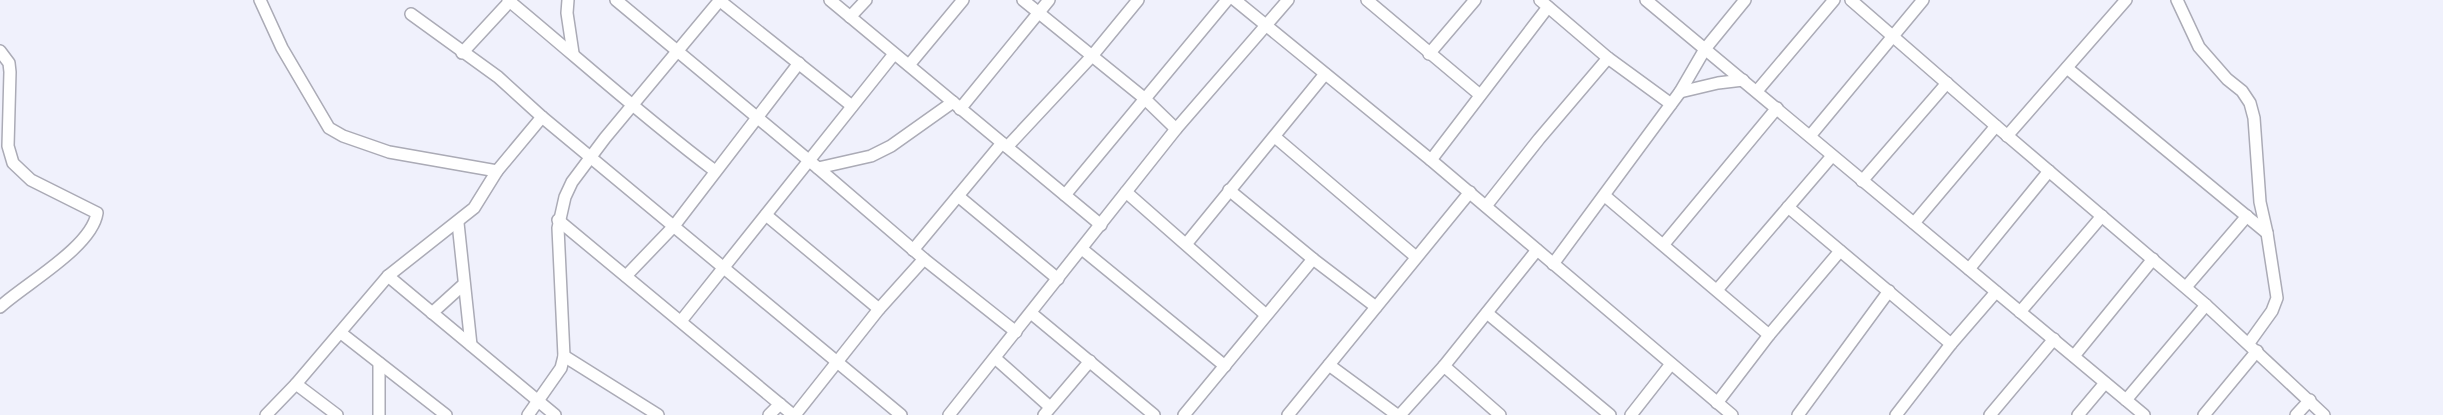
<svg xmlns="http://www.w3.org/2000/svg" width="2443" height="415" font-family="'Titillium Web',sans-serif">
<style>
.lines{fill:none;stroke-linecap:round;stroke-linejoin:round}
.minor-casing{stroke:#ababb6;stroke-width:14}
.minor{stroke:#fff;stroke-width:11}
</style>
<rect width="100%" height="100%" fill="#f0f1fc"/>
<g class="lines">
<!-- minor casing -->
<g class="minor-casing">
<g id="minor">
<polyline points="260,0 282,48 329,128 343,136 389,152 497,171"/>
<path d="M508,0C577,57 643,117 715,171"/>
<polyline points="568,0 567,13 573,53"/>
<polyline points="616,0 818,168 924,259 1016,332"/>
<polyline points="719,0 852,106"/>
<polyline points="830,0 1101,225"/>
<polyline points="1023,0 1144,98 1176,129"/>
<polyline points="1235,0 1431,160 1732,415"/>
<polyline points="1367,0 1480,95"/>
<polyline points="1540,0 1608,58 1671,104"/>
<polyline points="1646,0 2144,415"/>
<polyline points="1851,0 1996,126 2206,305 2324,415"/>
<polyline points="2177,0 2199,47 2227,79 2242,91 2250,103 2254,118 2260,202 2267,233 2277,298 2272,311 2249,343"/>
<polyline points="411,14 498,77 542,117 901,415"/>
<polyline points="850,17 866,0"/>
<path d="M0,51L9,63L10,72L8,146L13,163L31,180L97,213C92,247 25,284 0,307"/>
<polyline points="462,53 511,0"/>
<polyline points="1429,54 1475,0"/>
<polyline points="909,65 963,0"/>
<polyline points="2067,68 2267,233"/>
<polyline points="1757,91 1834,0"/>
<polyline points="1680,92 1718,83 1743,80"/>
<polyline points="960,109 1049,0"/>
<polyline points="1810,136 1923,0"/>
<polyline points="2007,136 2126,0"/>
<polyline points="1275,137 1416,257"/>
<polyline points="1007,147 1092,56 1138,0"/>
<polyline points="1431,160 1548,7"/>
<polyline points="818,168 871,156 891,146 953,102"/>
<polyline points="1862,181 1947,83"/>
<polyline points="1229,190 1313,259 1376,307"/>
<polyline points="1126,192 1266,315"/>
<polyline points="1065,195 1227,0"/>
<polyline points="958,196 1058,279"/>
<polyline points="1605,196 1769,335"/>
<polyline points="1486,206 1539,139 1608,58"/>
<polyline points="1788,207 1951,344"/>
<polyline points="766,215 879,309"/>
<polyline points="558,220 793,415"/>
<polyline points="458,223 471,345"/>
<polyline points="1914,223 1996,126"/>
<polyline points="1187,243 1325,74"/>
<polyline points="1664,244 1777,108"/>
<polyline points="1082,249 1225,366"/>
<polyline points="913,250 1002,143"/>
<polyline points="1553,264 1680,92 1705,49 1745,0"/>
<polyline points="1969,269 2049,171"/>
<polyline points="388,276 555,415"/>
<polyline points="626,276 674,226 799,63"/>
<polyline points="2186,287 2247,216"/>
<polyline points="1717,290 1832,156"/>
<polyline points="2020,312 2102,216"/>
<polyline points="432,313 464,284"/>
<polyline points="1031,313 1154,415"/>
<polyline points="1487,313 1610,415"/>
<polyline points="681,321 894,54"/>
<polyline points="341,333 446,415"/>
<polyline points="564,356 658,415"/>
<polyline points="2074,356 2153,259"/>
<polyline points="995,358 1050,407"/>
<polyline points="379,363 379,415"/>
<polyline points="1329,365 1397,415"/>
<polyline points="1444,366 1537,250"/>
<polyline points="296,384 337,415"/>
<polyline points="2126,400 2206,305"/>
<polyline points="1717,403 1769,335 1840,251"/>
<polyline points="266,415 296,384 388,276 474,208 497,171 542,117"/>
<polyline points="528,415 561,368 564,356 558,228 565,197 572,182 605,138 720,0"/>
<polyline points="769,415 780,404"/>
<polyline points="795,415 879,309 924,259"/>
<polyline points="949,415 1176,129 1288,0"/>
<polyline points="1044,415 1090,361"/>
<polyline points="1184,415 1313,259"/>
<polyline points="1288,415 1470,192"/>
<polyline points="1400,415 1444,366 1500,415"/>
<polyline points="1631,415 1671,364"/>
<polyline points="1798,415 1889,291"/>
<polyline points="1896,415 1951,344 1996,292"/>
<polyline points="1990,415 2054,339"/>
<polyline points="2078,415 2105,383"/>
<polyline points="2204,415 2257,351"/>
<polyline points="2296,415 2310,400"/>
</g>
</g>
<!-- minor -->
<use href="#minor" class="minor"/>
</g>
</svg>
